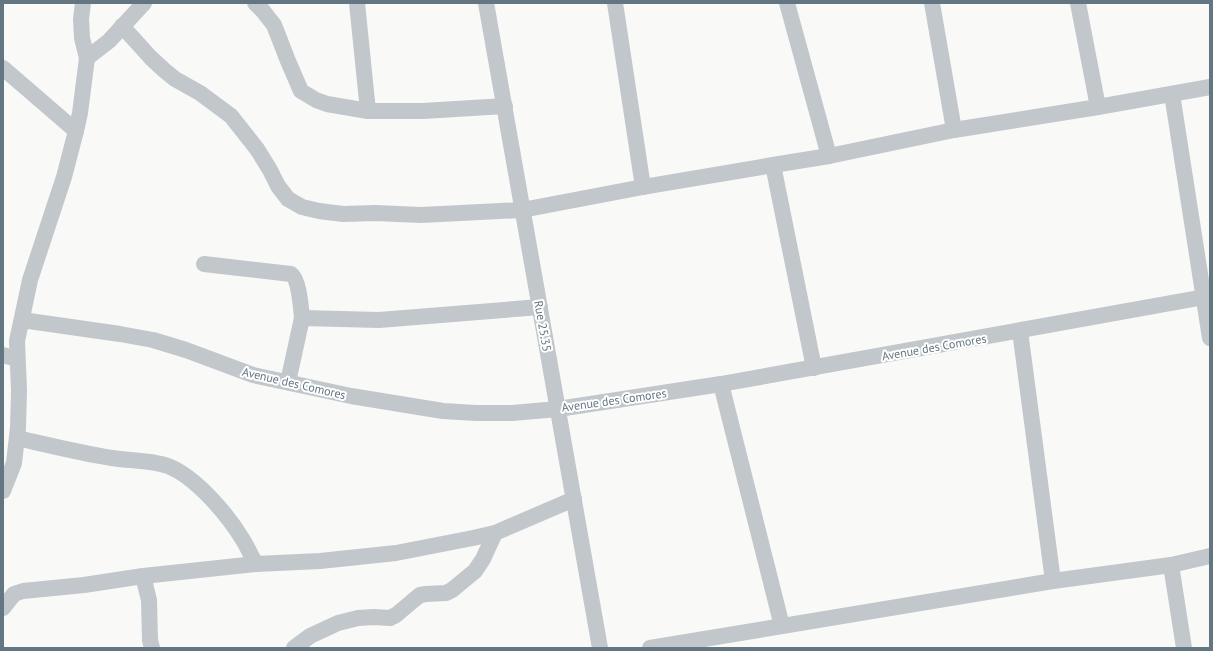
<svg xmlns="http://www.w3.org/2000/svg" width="1213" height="651" font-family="'PT Sans',sans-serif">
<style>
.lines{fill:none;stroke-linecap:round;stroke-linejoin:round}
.minor{stroke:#c2c7cb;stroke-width:16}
.labels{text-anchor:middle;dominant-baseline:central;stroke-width:4;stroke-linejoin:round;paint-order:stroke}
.street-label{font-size:12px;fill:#647682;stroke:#fff}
</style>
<rect width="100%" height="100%" fill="#f9f9f7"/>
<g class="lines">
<!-- minor -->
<g class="minor">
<polyline points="83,3 81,19 82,38 87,58"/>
<polyline points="255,3 263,11 274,25 288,61 301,91 316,100 327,104 368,111 423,111 505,106"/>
<polyline points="357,3 368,111"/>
<polyline points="486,3 600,648"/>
<polyline points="615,3 643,187"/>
<polyline points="787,3 829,156"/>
<polyline points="932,3 954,130"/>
<polyline points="1078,3 1098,107"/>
<polyline points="122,26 151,58 164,70 175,79 200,93 231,116 257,149 270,170 278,186 288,199 302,207 319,211 343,214 375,213 421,215 522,210 643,187 773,165 829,156 954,130 1098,107 1210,87"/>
<polyline points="3,68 76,131"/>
<polyline points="1172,94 1210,338"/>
<polyline points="773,165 814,368"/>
<path d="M204,264L291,274C299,279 301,308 302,318"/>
<polyline points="22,320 120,334 153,340 186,350 253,375 351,396 443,411 476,413 512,413 558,409 721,384 1210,296"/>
<polyline points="1020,331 1053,581"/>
<polyline points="3,355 17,359"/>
<polyline points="288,382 302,318 379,320 540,307"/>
<polyline points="721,384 782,626"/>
<path d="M17,438C48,445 80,453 112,458C130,461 152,460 168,466C196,477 228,515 243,540C248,548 251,556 256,564"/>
<polyline points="3,491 14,463 18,428 19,390 17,341 30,280 64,177 76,131 80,113 87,58 109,41 144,3"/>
<polyline points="1171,565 1184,648"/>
<polyline points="143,576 149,600 150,640 152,648"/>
<polyline points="3,608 14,594 23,591 84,585 143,576 256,564 320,561 396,553 473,538 495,533 574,499"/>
<polyline points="294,648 310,636 338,623 358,618 374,617 390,618 396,615 415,599 420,595 426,594 446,593 452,590 475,571 483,559 495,533"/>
<polyline points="650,648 1053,581 1171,565 1210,556"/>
</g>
</g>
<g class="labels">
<!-- street labels -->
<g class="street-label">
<text transform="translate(543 326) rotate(80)">Rue 25.35</text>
<text transform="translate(934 347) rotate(-10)">Avenue des Comores</text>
<text transform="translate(294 383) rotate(13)">Avenue des Comores</text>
<text transform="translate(614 400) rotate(-8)">Avenue des Comores</text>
</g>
</g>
<!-- border -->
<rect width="1213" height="651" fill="none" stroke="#647682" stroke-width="8"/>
</svg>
